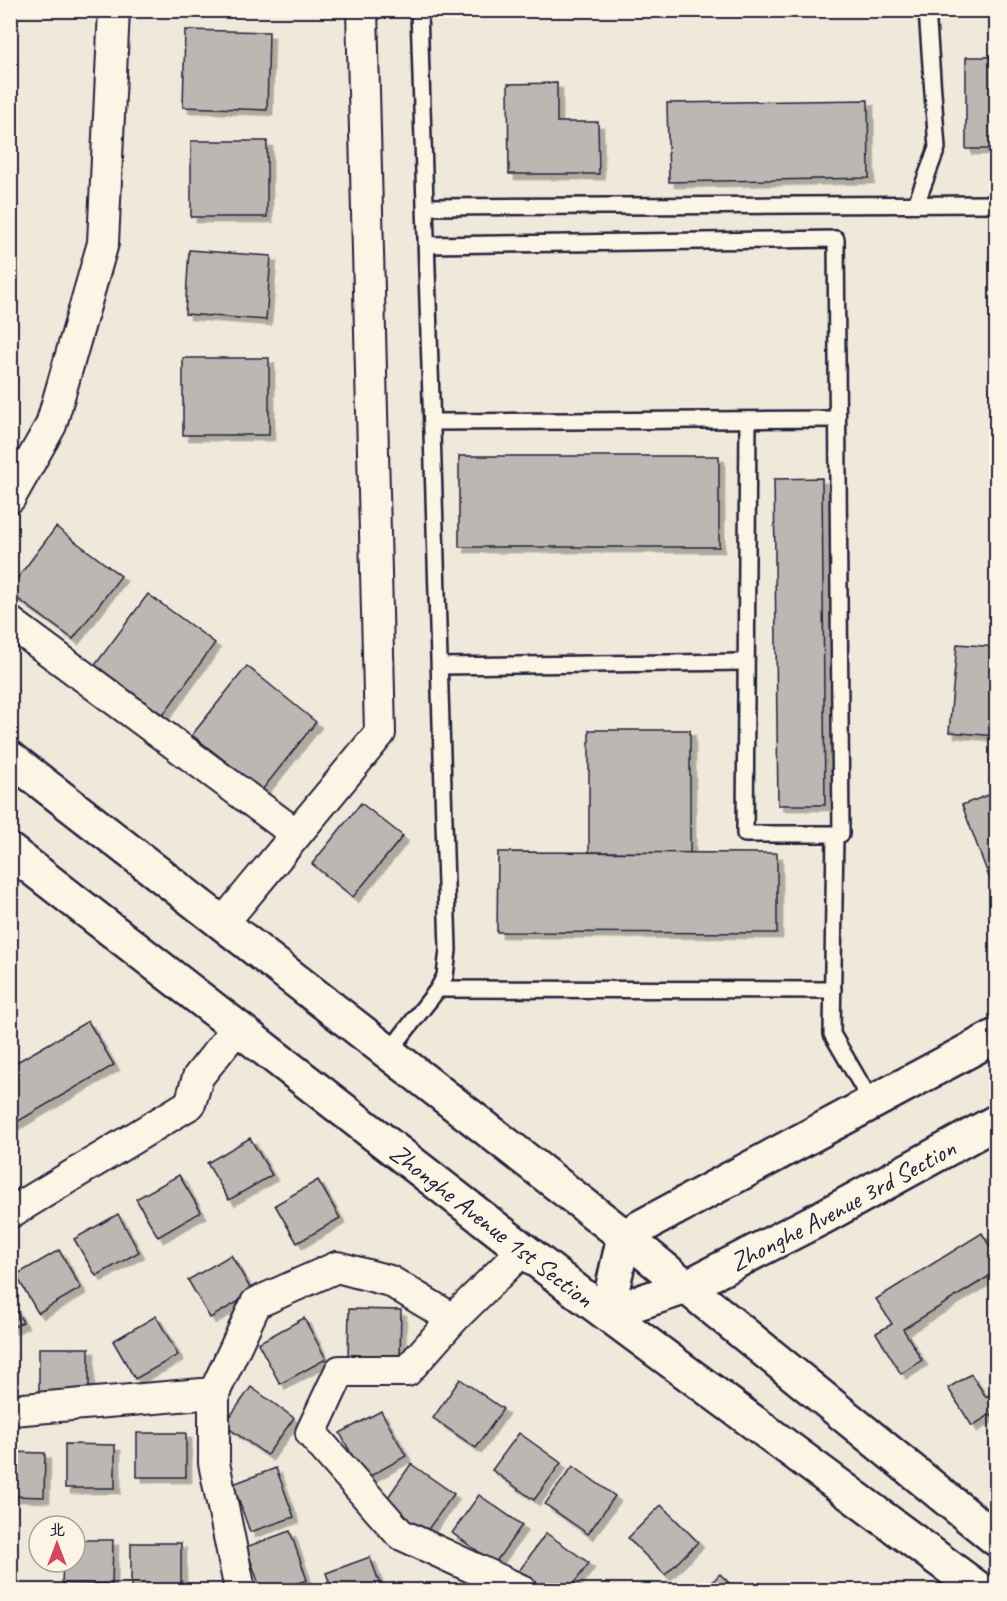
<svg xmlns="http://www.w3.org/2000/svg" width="1007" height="1601" font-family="Caveat,'LXGW WenKai TC',sans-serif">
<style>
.building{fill:#bcb7b3;stroke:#22223b;stroke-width:1.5;filter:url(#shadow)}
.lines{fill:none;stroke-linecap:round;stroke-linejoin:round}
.lane-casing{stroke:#22223b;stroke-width:20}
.street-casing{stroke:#22223b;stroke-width:34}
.secondary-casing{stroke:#22223b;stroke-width:38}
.lane{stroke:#fcf5e5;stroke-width:15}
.street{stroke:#fcf5e5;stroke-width:30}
.secondary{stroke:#fcf5e5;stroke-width:33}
.labels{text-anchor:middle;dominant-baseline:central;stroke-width:4.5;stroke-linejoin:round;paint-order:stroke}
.street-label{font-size:26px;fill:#22223b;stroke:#fcf5e5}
</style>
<defs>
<filter id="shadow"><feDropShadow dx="5.5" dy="5.5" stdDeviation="0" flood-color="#0004"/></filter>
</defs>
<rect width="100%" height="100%" fill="#efe8db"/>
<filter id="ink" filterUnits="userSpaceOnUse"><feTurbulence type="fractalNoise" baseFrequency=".0167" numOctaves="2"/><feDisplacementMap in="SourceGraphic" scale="12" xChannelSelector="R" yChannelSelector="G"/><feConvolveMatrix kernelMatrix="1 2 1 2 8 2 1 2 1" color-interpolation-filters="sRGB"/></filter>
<g filter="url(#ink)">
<!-- building -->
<g class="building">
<polygon points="185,30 269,32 267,110 183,107"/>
<rect x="966" y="57" width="30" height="92"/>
<polygon points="557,83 557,122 598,122 599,174 509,174 508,84"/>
<polygon points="868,100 869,178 669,182 667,103"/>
<rect x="191" y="141" width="76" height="76"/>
<polygon points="189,250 271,256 266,320 185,314"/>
<rect x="183" y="358" width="86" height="77"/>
<rect x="459" y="456" width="260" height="91"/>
<polygon points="822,478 825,805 778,805 774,479"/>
<polygon points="56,527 121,576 73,639 10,593 10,588"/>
<polygon points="148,594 215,643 163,715 95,665"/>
<polygon points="957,644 996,647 996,736 949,732"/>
<polygon points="247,666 316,722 262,790 192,735"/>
<polygon points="589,730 690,730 690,853 589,852"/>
<polygon points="996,792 996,883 992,885 962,805"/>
<polygon points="361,803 403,836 353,897 312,864"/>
<polygon points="498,852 777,853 777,933 497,932"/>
<polygon points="88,1021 114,1065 10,1126 10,1066"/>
<polygon points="250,1138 272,1175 229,1200 207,1163"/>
<polygon points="179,1175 201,1212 158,1237 136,1199"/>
<polygon points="318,1180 340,1218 297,1243 275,1205"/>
<polygon points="118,1214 139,1252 96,1276 74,1239"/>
<polygon points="982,1233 996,1257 996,1272 903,1329 922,1360 901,1374 876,1333 892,1324 876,1299"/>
<polygon points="59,1250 81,1288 38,1313 16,1275"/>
<polygon points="231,1255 253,1293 210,1318 188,1280"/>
<polygon points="10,1301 23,1322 10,1329"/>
<polygon points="349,1309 401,1310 400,1357 348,1356"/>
<polygon points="156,1316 178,1355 135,1379 113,1341"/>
<polygon points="304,1318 326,1359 280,1384 258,1343"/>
<rect x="39" y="1348" width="50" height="44"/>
<polygon points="971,1374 986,1397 996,1391 996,1424 991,1414 972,1426 948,1388"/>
<polygon points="460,1379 503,1409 476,1448 433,1418"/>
<polygon points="251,1387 294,1418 267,1455 224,1425"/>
<polygon points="381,1411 406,1456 365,1479 340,1433"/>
<rect x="137" y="1433" width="49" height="44"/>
<polygon points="519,1433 561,1463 534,1500 492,1470"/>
<polygon points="65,1444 115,1445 115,1488 65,1488"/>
<polygon points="10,1452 45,1453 44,1497 10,1496"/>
<polygon points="411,1464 454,1494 426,1532 384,1503"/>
<polygon points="573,1466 615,1496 588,1534 545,1504"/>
<polygon points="276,1468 294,1517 250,1532 233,1484"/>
<polygon points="479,1495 522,1525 495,1563 452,1533"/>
<polygon points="661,1505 698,1542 665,1575 628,1538"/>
<polygon points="290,1531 307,1580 276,1590 261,1590 246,1547"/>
<polygon points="546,1533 589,1563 569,1590 547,1590 519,1571"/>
<polygon points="75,1540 113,1540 112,1584 62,1583 63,1562 75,1562"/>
<rect x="131" y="1543" width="50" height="44"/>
<polygon points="370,1557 382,1590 332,1590 326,1573"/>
<polygon points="720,1574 736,1590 704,1590"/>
</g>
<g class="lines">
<!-- lane casing -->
<g class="lane-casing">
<g id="lane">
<polyline points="916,204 937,148 927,10"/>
<polyline points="425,207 996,204"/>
<polyline points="427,245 836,239 841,834 745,834 748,420"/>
<polyline points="433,422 837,419"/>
<polyline points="440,666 745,662"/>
<polyline points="835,834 832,1034 872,1103"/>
<polyline points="438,989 833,990"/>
<polyline points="389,1052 438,989 445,976 448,950 419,10"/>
</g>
</g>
<!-- street casing -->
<g class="street-casing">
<g id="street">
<polyline points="10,498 51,425 103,243 114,10"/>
<polyline points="10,622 296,834"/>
<polyline points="223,923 380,733 362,10"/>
<polyline points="10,1213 190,1104 198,1077 237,1028"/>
<polyline points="214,1393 214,1463 240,1590"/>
<polyline points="10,1408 12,1410 214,1393 256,1303 337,1267 390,1281 453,1319"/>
<polyline points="521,1590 400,1534 311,1433 340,1371 407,1371 453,1319 523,1250"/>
</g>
</g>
<!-- secondary casing -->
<g class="secondary-casing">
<g id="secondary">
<polyline points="10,758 624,1236 996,1539"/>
<path id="s1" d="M10,851L579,1293L980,1590"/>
<polyline points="607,1313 624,1236 996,1036"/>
<path id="s2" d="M607,1313L686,1287L823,1217L996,1122"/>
</g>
</g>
<!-- lane -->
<use href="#lane" class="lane"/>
<!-- street -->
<use href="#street" class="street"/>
<!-- secondary -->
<use href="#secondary" class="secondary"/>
</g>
</g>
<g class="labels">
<!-- street labels -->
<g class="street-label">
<text stroke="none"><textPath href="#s2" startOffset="260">Zhonghe Avenue 3rd Section</textPath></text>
<text stroke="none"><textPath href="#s1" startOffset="610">Zhonghe Avenue 1st Section</textPath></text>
</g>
</g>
<!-- margin -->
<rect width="1007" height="1601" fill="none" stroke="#fcf5e5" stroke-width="36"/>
<rect x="18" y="18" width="971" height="1565" fill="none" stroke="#22223b" stroke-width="2" filter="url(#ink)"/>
<!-- north arrow -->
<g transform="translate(57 1544)"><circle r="28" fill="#fcf5e5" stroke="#a5a1a1" stroke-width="1.5"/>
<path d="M0-4.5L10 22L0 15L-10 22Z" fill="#d1495b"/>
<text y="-9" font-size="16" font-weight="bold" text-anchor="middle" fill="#22223b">北</text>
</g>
</svg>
